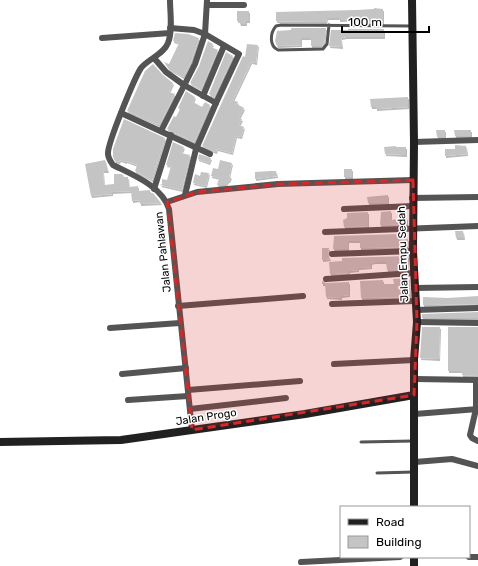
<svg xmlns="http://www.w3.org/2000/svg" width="478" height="566" font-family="Rubik,sans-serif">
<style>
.building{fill:#c4c4c4;filter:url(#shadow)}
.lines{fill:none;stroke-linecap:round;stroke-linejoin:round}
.lane{stroke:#545454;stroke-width:3}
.street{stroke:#545454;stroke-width:6}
.secondary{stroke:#212121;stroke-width:8}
.marked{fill:#d62828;fill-opacity:0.2;stroke:#d62828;stroke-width:3;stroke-dasharray:8 5;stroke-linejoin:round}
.labels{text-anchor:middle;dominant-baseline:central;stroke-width:3;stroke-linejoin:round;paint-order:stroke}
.street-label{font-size:11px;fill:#000;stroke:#fff}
</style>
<defs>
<filter id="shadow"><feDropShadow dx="1" dy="2" stdDeviation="0" flood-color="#0004"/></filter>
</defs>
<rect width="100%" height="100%" fill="#fff"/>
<!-- building -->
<g class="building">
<polygon points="374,8 383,9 383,23 366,23 365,19 339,20 339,18 327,18 326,22 276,21 276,12 356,10 374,9"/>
<polygon points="237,11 249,11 249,21 246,21 246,24 240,24 239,21 237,21"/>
<polygon points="291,28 326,28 324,43 322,46 311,46 311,38 301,38 301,45 277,46 275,41 277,31 291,30"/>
<polygon points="348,29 384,29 384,37 346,37 341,38 342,47 329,46 331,30 348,30"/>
<polygon points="175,33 188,34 199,38 191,62 183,77 169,69 164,62 169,64 179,43 173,41"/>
<polygon points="208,41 213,44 211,47 218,50 201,89 190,83 199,66"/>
<polygon points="247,44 258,45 256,63 251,62 233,100 238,102 237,104 244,108 239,118 242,119 239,125 244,127 241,137 236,136 232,153 217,149 216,152 213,151 202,146 243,56 245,57"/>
<polygon points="226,52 233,56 214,97 209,94"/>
<polygon points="153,64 163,75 173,83 169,92 175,94 159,125 127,111 145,71"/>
<polygon points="186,91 195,97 193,102 202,107 205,102 210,105 194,142 167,129 174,116 176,117 180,109 178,108"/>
<polygon points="408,97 408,107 376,109 376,107 371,107 370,99"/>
<polygon points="124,119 165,138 152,180 135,171 137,165 126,161 126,162 120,160 119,162 115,161 113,157 113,149"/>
<polygon points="436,130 445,130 445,137 437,137"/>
<polygon points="454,130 471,130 471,136 455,136"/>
<polygon points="173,142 184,147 181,153 190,155 182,190 160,185 162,184 162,179 167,180 171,166 166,165"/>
<polygon points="455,145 466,146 467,154 445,156 445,149 455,149"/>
<polygon points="396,146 396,147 406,147 406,155 385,154 384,147"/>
<polygon points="199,154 211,158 209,163 198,159"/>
<polygon points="105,160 108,171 103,171 104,185 114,184 114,174 121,174 123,175 124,177 128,177 129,187 138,186 138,191 150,190 150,193 153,193 161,203 140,204 140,200 132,201 131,191 112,192 112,194 91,196 85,164"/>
<polygon points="220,160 232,163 229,176 231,177 229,181 228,181 226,185 217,185 219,178 211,176 213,168 218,169"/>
<rect x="344" y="169" width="8" height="8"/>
<polygon points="270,171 276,171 277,176 255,179 255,172"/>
<polygon points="201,172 209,173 206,186 193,183 195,174 200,176"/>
<polygon points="388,195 388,203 368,203 367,197"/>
<polygon points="391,211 391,220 407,218 407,224 380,225 381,212"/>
<polygon points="368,212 368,226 344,227 343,220 347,218 347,213"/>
<polygon points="455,231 463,231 464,238 456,238"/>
<polygon points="400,234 401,240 408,239 408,247 360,248 360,241 348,241 348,249 333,249 334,236"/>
<polygon points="322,248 329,248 328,255 330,259 322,260"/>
<polygon points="408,256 408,269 387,270 386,262 374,262 371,263 371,267 358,268 358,270 349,271 349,273 330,274 329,262 342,261 342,258"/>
<polygon points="409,278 410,297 361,298 360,281 383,280 383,284 394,284 393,279"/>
<polygon points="322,281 326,283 349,282 349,295 341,296 341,298 326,297 325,284 322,284"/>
<polygon points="478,296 478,304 423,305 423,297 448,298"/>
<polygon points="478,312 478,318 422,318 422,314"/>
<polygon points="422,327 440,327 439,359 420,358"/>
<polygon points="448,327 478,327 478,376 462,375 462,371 448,371"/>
</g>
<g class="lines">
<!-- lane -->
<g class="lane">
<path d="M329,25L327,44L323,49L278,50C269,46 270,33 276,26L281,25L411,26"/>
<polyline points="361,442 413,441"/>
<polyline points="377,473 414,472"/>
</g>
<!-- street -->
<g class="street">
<path d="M170,0C170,13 173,30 168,43C164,54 148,59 141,68C135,77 107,144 108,154C108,158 111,162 113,165C133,175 162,186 169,209L192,430"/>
<polyline points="207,5 244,5"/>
<polyline points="102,38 170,33"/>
<polyline points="154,58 166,72 184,85 216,103 239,54 205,34 194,30 170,28"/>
<polyline points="203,96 224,46"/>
<polyline points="121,113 210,154"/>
<polyline points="161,131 195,64 205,34 207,0"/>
<polyline points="414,142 478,140"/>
<polyline points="154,189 171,135"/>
<polyline points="185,195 196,149 216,103"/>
<polyline points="412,198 478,197"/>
<polyline points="167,202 197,192 278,184 413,180"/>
<polyline points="344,209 413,206"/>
<polyline points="325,232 478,226"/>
<polyline points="332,254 413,251"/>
<polyline points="326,279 413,273"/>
<polyline points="414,288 478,287"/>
<polyline points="332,304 415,301"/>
<polyline points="178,306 303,296"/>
<polyline points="416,310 478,308"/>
<polyline points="417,322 478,323"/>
<polyline points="110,328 180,323"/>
<polyline points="334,364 414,360"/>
<polyline points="122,374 186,368"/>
<polyline points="415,379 478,380"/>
<polyline points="476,380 476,409 470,435 472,438 478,441"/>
<polyline points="188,390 300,381"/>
<polyline points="128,400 188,396"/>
<polyline points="190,409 286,398"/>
<polyline points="415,414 478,409"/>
<polyline points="415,462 452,459 478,466"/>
<polyline points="469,557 478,557"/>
<polyline points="301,562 400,557"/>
</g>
<!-- secondary -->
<g class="secondary">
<polyline points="412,0 414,142 413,251 417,322 414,360 414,507"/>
<polyline points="0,442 121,440 305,414 414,395"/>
<polyline points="414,557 414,566"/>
</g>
</g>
<!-- marked area -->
<path class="marked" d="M413,180L417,322L414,395L192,430L167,202L197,192L278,184Z"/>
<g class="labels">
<!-- street labels -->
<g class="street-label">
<text transform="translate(163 252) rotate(-96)">Jalan Pahlawan</text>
<text transform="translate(403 254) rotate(-92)">Jalan Empu Sedah</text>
<text transform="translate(206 417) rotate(-9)">Jalan Progo</text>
</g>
</g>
<!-- legend -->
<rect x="340" y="506" width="130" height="52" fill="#ffffff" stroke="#999999"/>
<rect x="348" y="519" width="20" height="6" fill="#212121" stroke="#999999"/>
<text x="376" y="526" font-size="12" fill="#000000">Road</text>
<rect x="348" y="536" width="20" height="12" fill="#c4c4c4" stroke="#999999"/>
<text x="376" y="546" font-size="12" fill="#000000">Building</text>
<!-- scale -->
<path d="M342 26v6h87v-6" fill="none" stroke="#000000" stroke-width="2"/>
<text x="348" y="26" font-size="12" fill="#000000" stroke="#ffffff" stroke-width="3" paint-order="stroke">100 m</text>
</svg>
